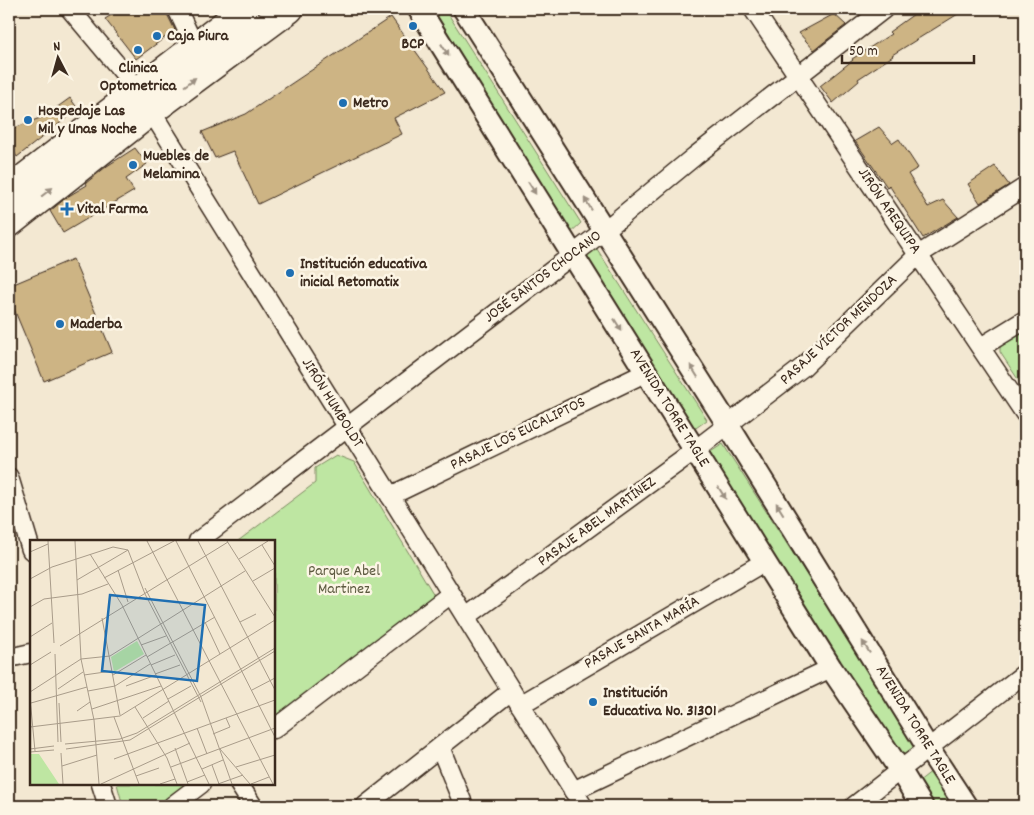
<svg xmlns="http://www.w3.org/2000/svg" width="1034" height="815" font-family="Dekko,sans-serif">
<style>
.green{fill:#bee6a2;stroke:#7c8860}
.building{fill:#cdb484;stroke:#3b2a1e}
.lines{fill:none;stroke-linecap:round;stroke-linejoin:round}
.minor-casing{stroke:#3b2a1e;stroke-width:21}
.tertiary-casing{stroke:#3b2a1e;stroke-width:25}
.primary-casing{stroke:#3b2a1e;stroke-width:31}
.minor{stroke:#fcf5e5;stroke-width:18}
.tertiary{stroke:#fcf5e5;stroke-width:21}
.primary{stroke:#fcf5e5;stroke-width:28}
.oneway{fill:#9c9082}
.poi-dot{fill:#1f6fb2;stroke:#fcf5e5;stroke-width:2}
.labels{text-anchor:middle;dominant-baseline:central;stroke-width:5;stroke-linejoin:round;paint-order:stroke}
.poi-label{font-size:16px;font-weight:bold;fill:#3b2a1e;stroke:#fcf5e5;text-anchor:start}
.street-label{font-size:16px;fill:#3b2a1e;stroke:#fcf5e5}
.park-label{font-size:16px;fill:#5c593f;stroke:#fcf5e5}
.inset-road{fill:none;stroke:#a99c8a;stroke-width:1}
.view{fill:#1f6fb2;fill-opacity:0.15;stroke:#1f6fb2;stroke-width:2.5}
.inset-edge{fill:none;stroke:#3b2a1e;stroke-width:2.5}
</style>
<rect width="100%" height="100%" fill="#f3e8d2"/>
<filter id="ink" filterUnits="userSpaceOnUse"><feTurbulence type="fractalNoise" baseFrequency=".02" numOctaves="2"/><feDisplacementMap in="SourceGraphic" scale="10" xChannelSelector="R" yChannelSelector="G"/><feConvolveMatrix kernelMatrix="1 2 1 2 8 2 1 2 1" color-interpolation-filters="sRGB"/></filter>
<g filter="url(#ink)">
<!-- green -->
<g class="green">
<polygon points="426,9 445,9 581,223 568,235"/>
<polygon points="597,249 707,420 689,433 582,257"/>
<polygon points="1025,329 1025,390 1000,352 1000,348 1002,344"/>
<polygon points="723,444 917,747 898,760 704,456"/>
<polygon points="336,455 354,462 434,595 433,599 274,722 274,541 238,541 315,483 315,468"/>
<polygon points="932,771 955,806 927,806 914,785"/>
<polygon points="117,784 195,784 166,806 123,806"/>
</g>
<!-- building -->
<g class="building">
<polygon points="121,9 166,9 167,14 175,30 136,59 105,19"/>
<polygon points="921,9 966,9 892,55 893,56 858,79 859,81 833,103 820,86 853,60 852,59 891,34 889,32"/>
<polygon points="834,14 846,25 814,50 799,33"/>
<polygon points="391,17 445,92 394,118 402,134 258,204 233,151 215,158 202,132 246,114"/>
<polygon points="70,98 78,109 17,157 9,144 9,130 45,116"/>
<polygon points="879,127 893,143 899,139 918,168 908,174 928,207 943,200 958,217 923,238 889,185 887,187 855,141"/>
<polygon points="135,148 147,164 126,179 134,191 63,233 50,211 67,197 87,185 86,183 107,166"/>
<polygon points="995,166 1009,185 980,203 968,184"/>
<polygon points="73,259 112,352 44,381 9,297 9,286"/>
</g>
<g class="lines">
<!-- minor casing -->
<g class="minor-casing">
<g id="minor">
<polyline points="70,9 138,90 583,806"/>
<polyline points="177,9 195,47"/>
<polyline points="753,9 1025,414"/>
<polyline points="981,347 1025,320"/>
<polyline points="9,477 31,550"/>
<polyline points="390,496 647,372"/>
<polyline points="198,541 605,230 695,156 798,76 884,9"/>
<polyline points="466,617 695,450 803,367 918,255 1025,187"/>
<polyline points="9,658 31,653"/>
<polyline points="520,705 764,562"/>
<polyline points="274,729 451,594"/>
<polyline points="440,747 464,806"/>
<polyline points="101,784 108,806"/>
<polyline points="239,784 253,806"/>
<polyline points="573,791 831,668"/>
<polyline points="172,806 201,784"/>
<polyline points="365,806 511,691"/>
<polyline points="854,806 1025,673"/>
</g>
</g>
<!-- tertiary casing -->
<g class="tertiary-casing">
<g id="tertiary">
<polyline points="419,9 831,668 900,770 922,806"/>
<polyline points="464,9 728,425 928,748 966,806"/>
</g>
</g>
<!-- primary casing -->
<g class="primary-casing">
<g id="primary">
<polyline points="9,190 245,9"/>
<polyline points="9,223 151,111 289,9"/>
</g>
</g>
<!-- minor -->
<use href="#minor" class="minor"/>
<!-- tertiary -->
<use href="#tertiary" class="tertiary"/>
<!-- primary -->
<use href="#primary" class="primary"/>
</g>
<!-- one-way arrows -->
<defs><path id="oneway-solid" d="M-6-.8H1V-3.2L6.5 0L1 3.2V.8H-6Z" transform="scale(1.25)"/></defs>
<g class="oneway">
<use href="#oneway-solid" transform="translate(445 50) rotate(58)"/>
<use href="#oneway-solid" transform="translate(190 82) rotate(-37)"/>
<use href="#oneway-solid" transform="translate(532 188) rotate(58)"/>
<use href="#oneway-solid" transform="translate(47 192) rotate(-38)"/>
<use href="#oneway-solid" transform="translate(588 204) rotate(-122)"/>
<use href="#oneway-solid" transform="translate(618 325) rotate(58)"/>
<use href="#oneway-solid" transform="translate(694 371) rotate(-122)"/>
<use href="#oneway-solid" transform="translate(722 493) rotate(58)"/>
<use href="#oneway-solid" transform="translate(780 509) rotate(-122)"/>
<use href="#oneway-solid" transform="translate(866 647) rotate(-122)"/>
</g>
</g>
<!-- markers -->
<g class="poi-dot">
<circle cx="413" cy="26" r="5"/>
<circle cx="157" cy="36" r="5"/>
<circle cx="138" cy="50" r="5"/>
<circle cx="343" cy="103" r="5"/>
<circle cx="28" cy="120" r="5"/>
<circle cx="133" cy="165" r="5"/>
<path d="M64.5 201.5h5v5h5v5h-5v5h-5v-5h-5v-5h5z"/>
<circle cx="290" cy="273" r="5"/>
<circle cx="60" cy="324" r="5"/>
<circle cx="593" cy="702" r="5"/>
</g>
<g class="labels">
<!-- poi labels -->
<g class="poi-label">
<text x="167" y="36">Caja Piura</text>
<text x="413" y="44" text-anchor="middle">BCP</text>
<text x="138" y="68" text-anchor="middle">Clinica<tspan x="138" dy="18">Optometrica</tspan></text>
<text x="353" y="103">Metro</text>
<text x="38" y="111">Hospedaje Las<tspan x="38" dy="18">Mil y Unas Noche</tspan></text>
<text x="143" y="156">Muebles de<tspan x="143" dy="18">Melamina</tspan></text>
<text x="77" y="209">Vital Farma</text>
<text x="300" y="264">Institución educativa<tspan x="300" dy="18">inicial Retomatix</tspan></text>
<text x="70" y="324">Maderba</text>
<text x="603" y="693">Institución<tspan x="603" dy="18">Educativa No. 31301</tspan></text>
</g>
<!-- street labels -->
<g class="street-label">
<text transform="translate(889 211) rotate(56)">JIRÓN AREQUIPA</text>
<text transform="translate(543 277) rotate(-37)">JOSÉ SANTOS CHOCANO</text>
<text transform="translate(839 330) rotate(-43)">PASAJE VÍCTOR MENDOZA</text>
<text transform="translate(332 403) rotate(58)">JIRÓN HUMBOLDT</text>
<text transform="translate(669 408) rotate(58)">AVENIDA TORRE TAGLE</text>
<text transform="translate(518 434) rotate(-26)">PASAJE LOS EUCALIPTOS</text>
<text transform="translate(597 522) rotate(-36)">PASAJE ABEL MARTÍNEZ</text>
<text transform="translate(642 633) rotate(-30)">PASAJE SANTA MARÍA</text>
<text transform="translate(915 725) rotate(58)">AVENIDA TORRE TAGLE</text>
</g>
<!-- park labels -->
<g class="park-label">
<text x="344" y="571">Parque Abel<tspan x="344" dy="18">Martinez</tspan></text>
</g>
</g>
<!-- overview -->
<g transform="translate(30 540)">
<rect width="245" height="245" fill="#f3e8d2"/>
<path d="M107,101L114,114L84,132L81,117ZM0,214H9L29,244H0Z" fill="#bee6a2"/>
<path class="inset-road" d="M18,1L24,103M45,1L51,119L64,180L69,244M117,1L243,244M146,1L245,197M168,1L245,150M197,1L245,77M232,5L245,26M0,12L18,4M60,14L92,65L179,244M209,19L238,1M88,30L98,62M74,38L144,1M0,39L22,27L83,7L98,10L115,54L171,162M47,40L98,10M223,41L245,28M115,48L171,157L202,244M0,67L14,59L52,54L78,44M72,78L90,175M175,82L190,114M210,82L226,74M0,97L22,83M111,105L136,96M30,106L198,2M25,114L28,202M117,117L185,77M0,125L21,112M121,125L145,115M125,134L150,125M54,135L82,131M83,135L116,115M96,146L126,135M28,149L53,132M222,150L245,138M58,151L85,146L120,124M0,152L51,119L80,116L215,31M0,158L5,211M138,159L161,146M1,163L57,147M29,163L31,202M105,167L137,218L147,244M62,169L131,146M47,171L60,162M84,177L109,244M113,178L139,161M0,187L90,176L245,80M167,188L177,214M183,194L200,187L196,178M35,204L90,199L107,193L245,108M145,208L158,244M0,209L24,206M36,209L100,200L245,111M190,209L220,244M0,212L24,210M31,213L33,244M84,219L245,160M182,225L189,244M32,226L67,215M141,227L245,188M206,227L245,215M172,229L193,220M106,236L129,228M157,242L175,235M71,244L160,203M130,244L145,239M188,244L213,235M221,244L239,237"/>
<path class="view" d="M80,55L175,65L167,141L72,131Z"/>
<rect width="245" height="245" class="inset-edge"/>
</g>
<!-- margin -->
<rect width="1034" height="815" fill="none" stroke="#fcf5e5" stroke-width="30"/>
<rect x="15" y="15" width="1004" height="785" fill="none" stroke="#3b2a1e" stroke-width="2" filter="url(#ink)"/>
<!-- north arrow -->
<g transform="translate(58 58) rotate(354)" stroke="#fcf5e5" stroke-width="4" paint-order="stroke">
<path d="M0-4L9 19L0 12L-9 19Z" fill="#3b2a1e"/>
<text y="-8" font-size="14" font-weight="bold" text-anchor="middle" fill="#3b2a1e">N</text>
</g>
<!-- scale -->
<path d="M842 55v8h132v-8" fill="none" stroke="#3b2a1e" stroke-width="2.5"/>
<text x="849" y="55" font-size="15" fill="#3b2a1e" stroke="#fcf5e5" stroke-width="4" paint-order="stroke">50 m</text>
</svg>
